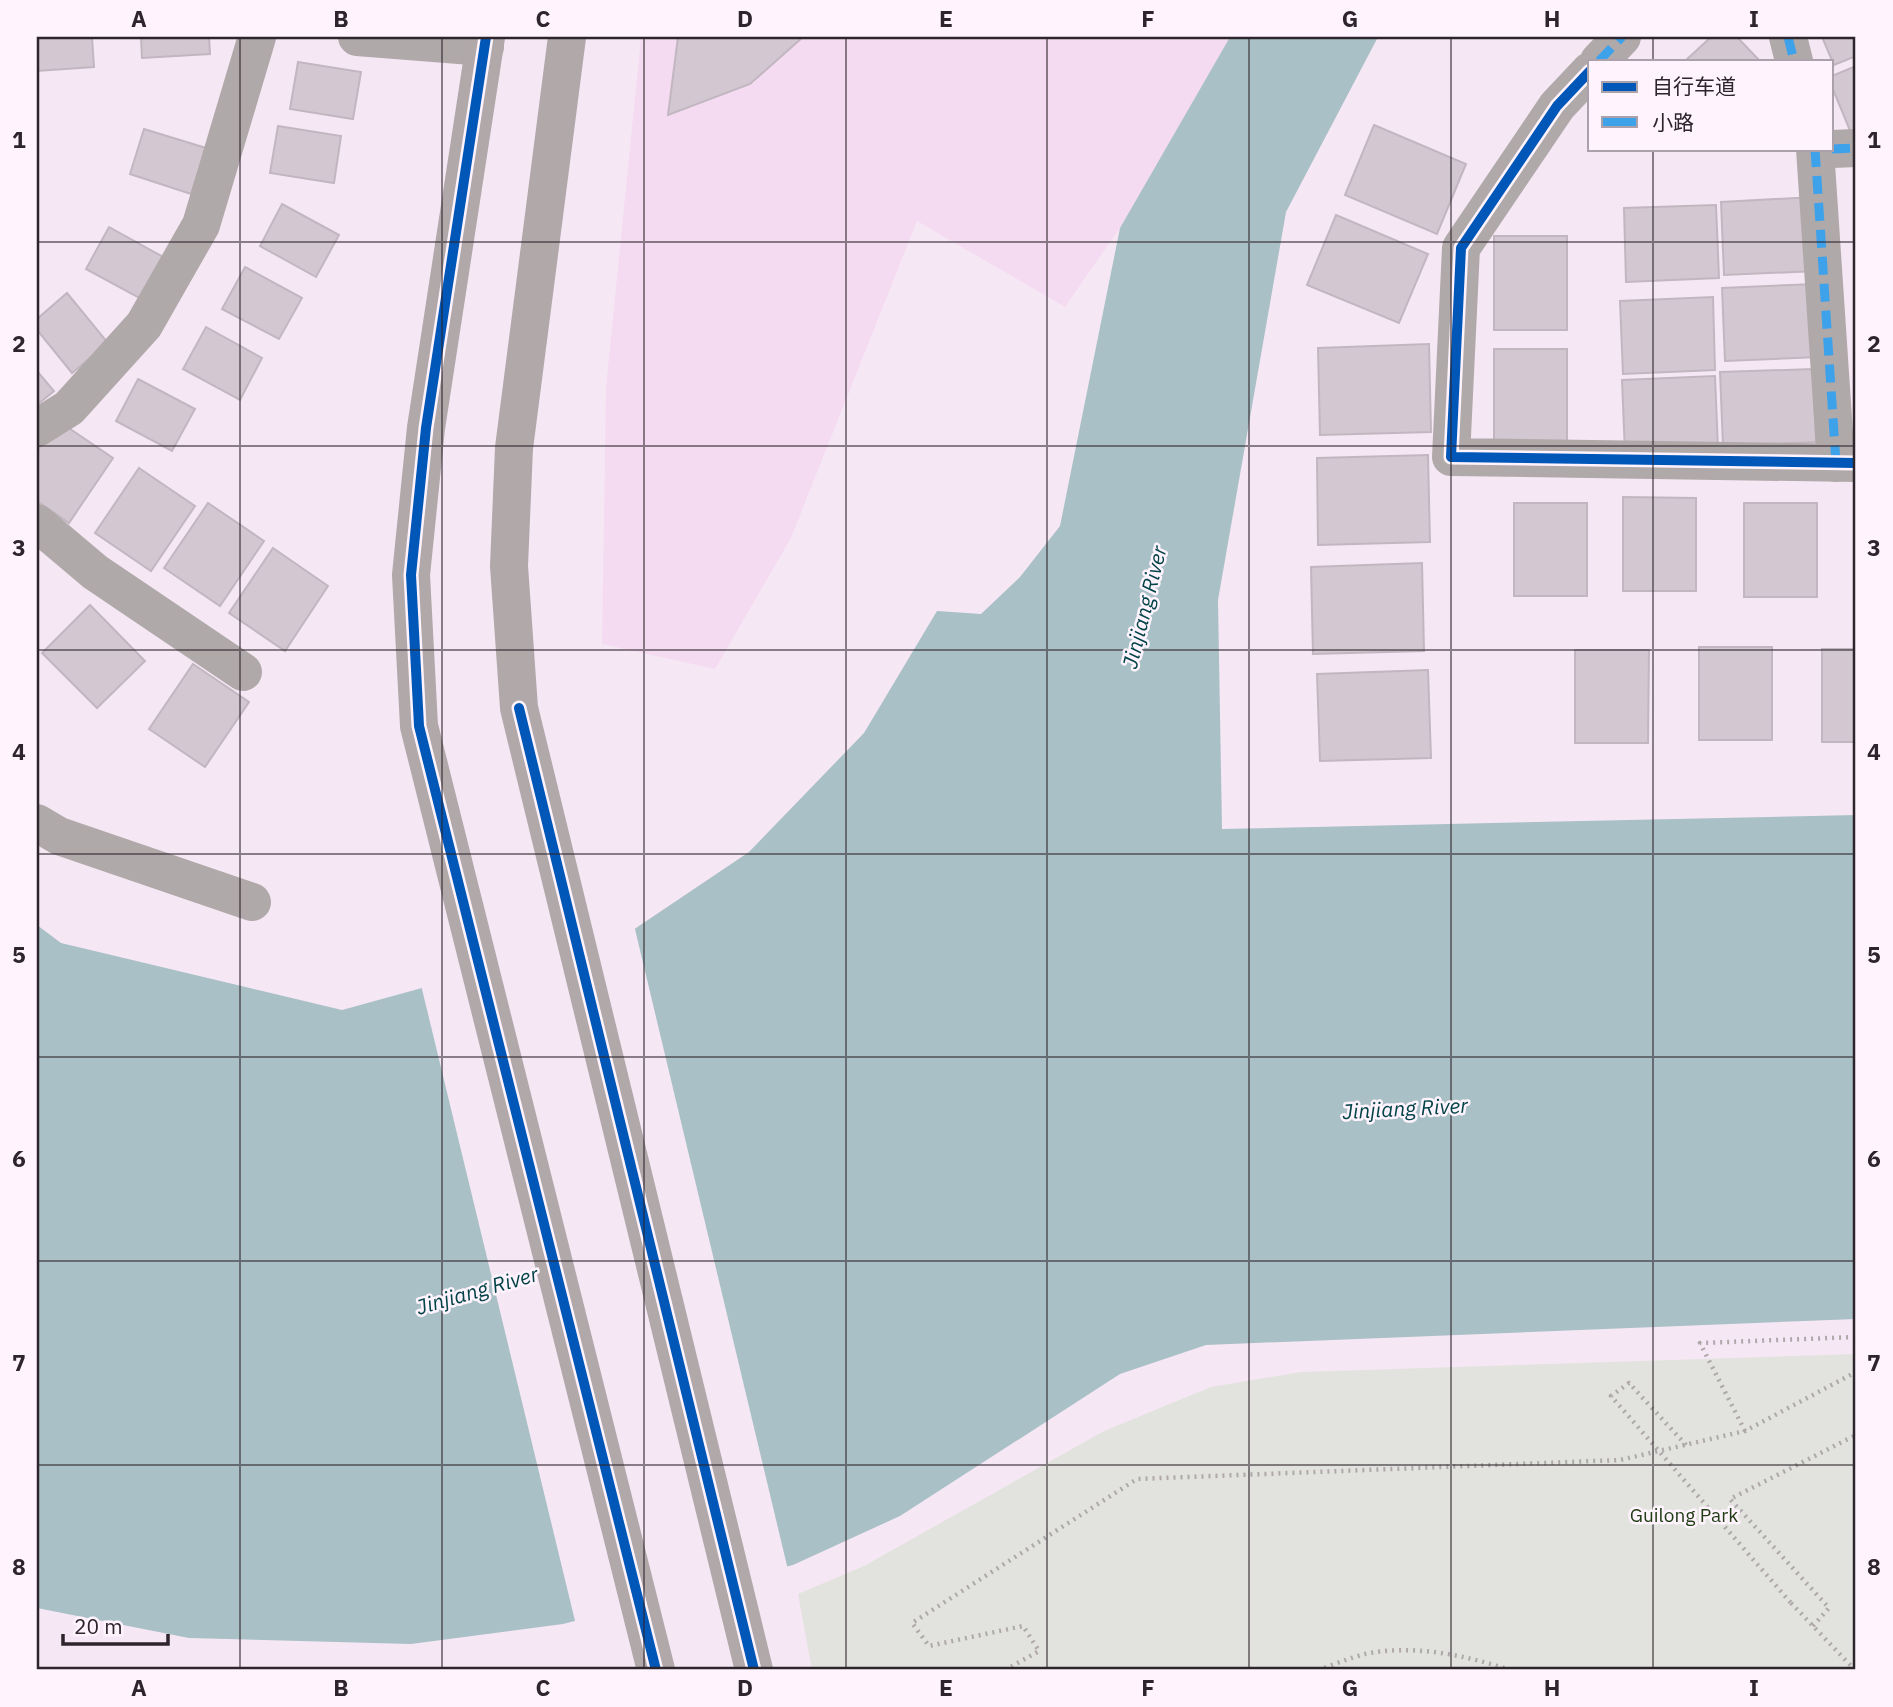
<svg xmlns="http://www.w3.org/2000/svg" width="1893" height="1707" font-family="'IBM Plex Sans','Noto Sans SC',sans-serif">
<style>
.built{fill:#f4dbf1}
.green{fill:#e2e3de}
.water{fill:#a9c0c6}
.pier{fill:#f6e7f4}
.building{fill:#d3c7d1;stroke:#c2b7c0;stroke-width:2}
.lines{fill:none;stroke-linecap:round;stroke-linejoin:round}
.path{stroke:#afa8ab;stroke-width:4.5;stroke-dasharray:2 5;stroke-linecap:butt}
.minor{stroke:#b0a9a9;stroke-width:38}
.secondary{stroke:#b0a8a9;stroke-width:38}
.path-bridge{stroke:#afa8ab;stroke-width:4.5;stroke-dasharray:2 5;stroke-linecap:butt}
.quiet{stroke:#3ea2eb;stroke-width:9;stroke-dasharray:18 9;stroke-linecap:butt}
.cycleway-casing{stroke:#fff4fe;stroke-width:15}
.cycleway{stroke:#0057b8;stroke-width:10}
.grid{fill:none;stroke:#2d242c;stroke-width:2;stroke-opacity:0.55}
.labels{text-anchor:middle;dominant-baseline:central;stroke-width:5;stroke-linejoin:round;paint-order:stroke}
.park-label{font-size:19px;fill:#213d15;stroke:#fff4fe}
.water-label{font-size:21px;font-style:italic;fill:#024348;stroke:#fff4fe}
.neatline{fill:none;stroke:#2d242c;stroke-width:2.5}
.grid-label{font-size:23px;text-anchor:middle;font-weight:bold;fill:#2d242c}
</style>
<rect width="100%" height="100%" fill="#f6e7f4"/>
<!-- built -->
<polygon class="built" points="641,37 1230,37 1120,228 1065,307 917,221 791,538 715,669 602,644 606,387"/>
<!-- green -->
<polygon class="green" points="1856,1354 1856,1670 812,1670 798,1594 864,1566 1104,1431 1211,1387 1301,1372"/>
<!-- water -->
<polygon class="water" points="1230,37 1378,37 1286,212 1218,600 1222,829 1856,815 1856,1319 1206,1345 1120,1374 900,1516 793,1565 563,1624 411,1644 189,1638 37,1608 37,925 61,943 342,1010 633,930 749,852 864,733 937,611 981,614 1020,577 1060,526 1120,228"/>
<!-- pier -->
<polygon class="pier" points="634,925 788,1570 576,1625 421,985"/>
<!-- building -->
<g class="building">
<polygon points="37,37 92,37 94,67 37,71"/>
<polygon points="141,37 209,37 210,54 142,58"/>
<polygon points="678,37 803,37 750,84 668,115"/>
<polygon points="1711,37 1737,37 1760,61 1685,61"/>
<polygon points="1822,37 1856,37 1856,56 1834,65"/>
<polygon points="298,62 361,72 353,119 290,109"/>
<polygon points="1856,66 1856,130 1851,133 1832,87 1832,76"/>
<polygon points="1374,125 1466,164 1437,234 1345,195"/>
<polygon points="278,126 341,136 334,183 270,173"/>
<polygon points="144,129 206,148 191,194 130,174"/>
<polygon points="1814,197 1817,271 1724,275 1721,202"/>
<polygon points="282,204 339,235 316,277 260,246"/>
<polygon points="1716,205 1719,278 1626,282 1624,208"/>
<polygon points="1336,215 1428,254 1399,323 1307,285"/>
<polygon points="109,227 165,258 143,300 86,269"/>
<rect x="1494" y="236" width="73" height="94"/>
<polygon points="245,267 302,298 279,339 222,309"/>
<polygon points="1815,284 1818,357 1725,361 1722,288"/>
<polygon points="67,293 108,343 72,373 37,330 37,319"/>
<polygon points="1713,297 1715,370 1623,374 1620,301"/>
<polygon points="206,327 262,358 240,400 183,369"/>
<polygon points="1429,344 1431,432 1320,435 1318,348"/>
<rect x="1494" y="349" width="73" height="93"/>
<polygon points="1813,369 1816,442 1723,446 1720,372"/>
<polygon points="37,371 54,391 37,405"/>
<polygon points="1715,376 1718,450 1625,453 1622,380"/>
<polygon points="138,379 195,409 172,451 116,421"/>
<polygon points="57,420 113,458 69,523 37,501 37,451"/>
<polygon points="1428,455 1430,542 1318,545 1317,458"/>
<polygon points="139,468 195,506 151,571 95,533"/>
<polygon points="1623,497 1696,498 1696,591 1623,591"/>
<polygon points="208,503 264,541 220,606 164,568"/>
<rect x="1514" y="503" width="73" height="93"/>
<rect x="1744" y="503" width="73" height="94"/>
<polygon points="273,548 328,586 285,651 229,613"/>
<polygon points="1422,563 1424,651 1313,654 1311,567"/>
<polygon points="90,605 145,661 97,708 42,653"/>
<rect x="1699" y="647" width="73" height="93"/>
<rect x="1822" y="649" width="34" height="93"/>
<polygon points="1575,650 1649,650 1648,743 1575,743"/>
<polygon points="193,664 249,702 205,767 149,729"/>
<polygon points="1428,670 1431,758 1320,761 1317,674"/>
</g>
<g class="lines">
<!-- path -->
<g class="path">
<polyline points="1745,1431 1700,1343 1856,1337"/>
<polyline points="1791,1603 1855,1670"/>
<polyline points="1813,1626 1829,1608 1730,1499 1856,1435"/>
<polyline points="1005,1670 1039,1651 1023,1626 929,1646 912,1623 1137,1479 1620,1460 1745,1431 1856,1372"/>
<path d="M1318,1670C1333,1665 1349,1658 1365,1654C1412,1644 1465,1655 1510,1670"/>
</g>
<!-- minor -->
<g class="minor">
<polyline points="357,37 485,47"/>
<polyline points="1788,37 1794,61"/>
<polyline points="1599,61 1622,37"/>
<polyline points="1590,71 1557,106 1461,248 1451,457 1856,463"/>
<polyline points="1815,149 1836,463"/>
<polyline points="1832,149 1856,148"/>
<polyline points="37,428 69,408 144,325 201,225 257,37"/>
<polyline points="37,523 95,572 243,672"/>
<polyline points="37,823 59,836 252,902"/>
</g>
<!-- secondary -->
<g class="secondary">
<polyline points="486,37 426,428 411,575 419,726 656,1670"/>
<polyline points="567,37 514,448 509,566 519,708 754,1670"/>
</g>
<!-- path-bridge -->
<polyline class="path-bridge" points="1686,1445 1629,1383 1611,1396 1791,1603"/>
<!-- quiet -->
<g class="quiet">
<polyline points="1788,37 1794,61"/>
<polyline points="1599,61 1622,37"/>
<polyline points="1815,149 1836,463"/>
<polyline points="1832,149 1856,148"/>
</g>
<!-- cycleway casing -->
<g class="cycleway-casing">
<g id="cycleway">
<polyline points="486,37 426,428 411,575 419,726 656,1670"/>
<polyline points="1590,71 1557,106 1461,248 1451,457 1856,463"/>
<polyline points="519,708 754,1670"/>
</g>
</g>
<!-- cycleway -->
<use href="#cycleway" class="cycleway"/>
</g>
<!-- grid -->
<path class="grid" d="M240,37V1670M442,37V1670M644,37V1670M846,37V1670M1047,37V1670M1249,37V1670M1451,37V1670M1653,37V61M1653,149V1670M37,242H1856M37,446H1856M37,650H1856M37,854H1856M37,1057H1856M37,1261H1856M37,1465H1856"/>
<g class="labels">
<!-- park labels -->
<g class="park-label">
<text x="1684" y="1515">Guilong Park</text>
</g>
<!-- water labels -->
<g class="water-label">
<text transform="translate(1144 607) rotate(-76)">Jinjiang River</text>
<text transform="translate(1405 1108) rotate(-3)">Jinjiang River</text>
<text transform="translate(477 1290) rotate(-16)">Jinjiang River</text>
</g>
</g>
<!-- border -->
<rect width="1893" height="1707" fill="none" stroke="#fff4fe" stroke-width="77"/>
<!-- legend -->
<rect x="1588" y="60" width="245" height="91" fill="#fff4fe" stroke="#aba1aa" stroke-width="2"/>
<rect x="1602" y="82" width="35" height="10" fill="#0057b8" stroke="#aba1aa" stroke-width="2"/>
<text x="1652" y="94" font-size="21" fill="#2d242c">自行车道</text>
<rect x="1602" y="117" width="35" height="10" fill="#3ea2eb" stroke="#aba1aa" stroke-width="2"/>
<text x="1652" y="130" font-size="21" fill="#2d242c">小路</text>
<!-- scale -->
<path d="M63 1634v10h105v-10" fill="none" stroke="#2d242c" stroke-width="3.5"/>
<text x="74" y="1634" font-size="21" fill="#2d242c" stroke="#fff4fe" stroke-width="5" paint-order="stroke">20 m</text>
<rect x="38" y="38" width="1816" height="1630" class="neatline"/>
<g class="grid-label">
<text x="139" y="27">A</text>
<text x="341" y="27">B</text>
<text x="543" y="27">C</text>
<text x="745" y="27">D</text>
<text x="946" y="27">E</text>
<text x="1148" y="27">F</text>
<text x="1350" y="27">G</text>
<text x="1552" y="27">H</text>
<text x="1754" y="27">I</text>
<text x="19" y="148">1</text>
<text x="1874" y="148">1</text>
<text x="19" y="352">2</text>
<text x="1874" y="352">2</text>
<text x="19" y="556">3</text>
<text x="1874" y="556">3</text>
<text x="19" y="760">4</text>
<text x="1874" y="760">4</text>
<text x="19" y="963">5</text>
<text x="1874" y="963">5</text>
<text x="19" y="1167">6</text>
<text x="1874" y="1167">6</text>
<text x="19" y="1371">7</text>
<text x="1874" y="1371">7</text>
<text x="19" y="1575">8</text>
<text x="1874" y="1575">8</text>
<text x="139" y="1696">A</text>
<text x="341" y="1696">B</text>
<text x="543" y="1696">C</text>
<text x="745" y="1696">D</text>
<text x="946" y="1696">E</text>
<text x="1148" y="1696">F</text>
<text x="1350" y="1696">G</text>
<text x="1552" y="1696">H</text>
<text x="1754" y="1696">I</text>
</g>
</svg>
